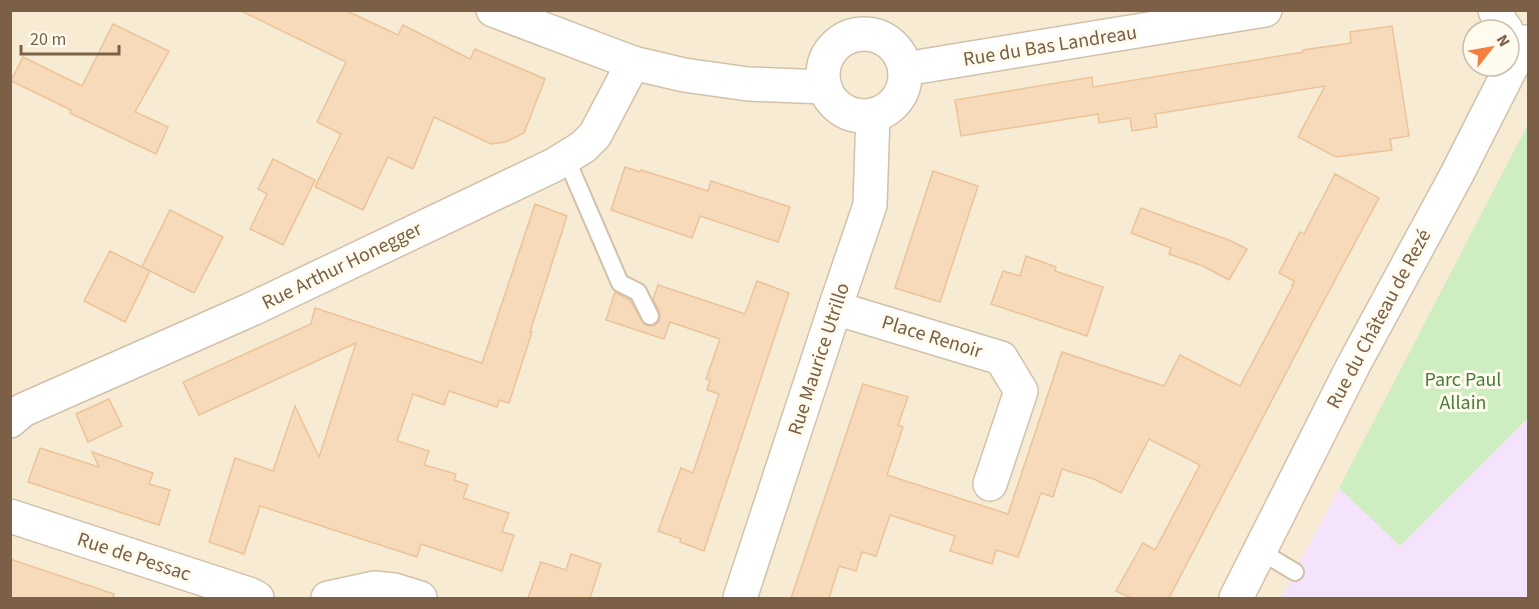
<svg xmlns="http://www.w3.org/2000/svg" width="1539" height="609" font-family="'Source Sans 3',sans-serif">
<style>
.residential{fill:#f7ebd3;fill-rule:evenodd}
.education{fill:#f5e2fb}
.green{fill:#ceeec2}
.building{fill:#f7daba;stroke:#ebc399;stroke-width:1.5}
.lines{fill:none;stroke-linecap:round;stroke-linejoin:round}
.service-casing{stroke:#d2c1aa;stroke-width:20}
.minor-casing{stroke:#d2c1aa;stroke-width:36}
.service{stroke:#fff;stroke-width:16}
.minor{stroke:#fff;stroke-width:33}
.labels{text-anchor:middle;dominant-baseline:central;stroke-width:6;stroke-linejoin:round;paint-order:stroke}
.street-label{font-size:20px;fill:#7b6047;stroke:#fffbee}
.park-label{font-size:20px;fill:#467c3b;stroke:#fffbee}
</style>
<rect width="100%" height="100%" fill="#fef8e6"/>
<!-- residential -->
<path class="residential" d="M11,11H1528V598H11ZM1473,30H1509V66H1473Z"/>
<!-- education -->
<polygon class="education" points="1528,418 1528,598 1281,598 1339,488 1400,545"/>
<!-- green -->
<polygon class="green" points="1528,124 1528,418 1400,546 1339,488"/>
<!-- building -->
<g class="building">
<polygon points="239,10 345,10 398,35 403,25 470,59 475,49 545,79 524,133 506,142 491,144 434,117 413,169 388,157 363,210 315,187 341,134 317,122 346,62"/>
<polygon points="113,24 169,51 135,112 168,127 156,154 70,113 71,110 11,81 23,57 82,86"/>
<polygon points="1392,26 1409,136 1390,139 1392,150 1336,157 1298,137 1325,86 1155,114 1157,127 1132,131 1130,118 1099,123 1098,114 961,136 955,100 1092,77 1093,87 1303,52 1303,50 1351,43 1350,32"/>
<polygon points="273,159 315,180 283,245 250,229 267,194 258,189"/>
<polygon points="625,167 640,172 641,170 708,191 711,181 790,207 778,242 700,216 692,238 611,210"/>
<polygon points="933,171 978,186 940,302 895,288"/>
<polygon points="1335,174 1379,198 1312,323 1169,598 1131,598 1116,591 1143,543 1155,550 1200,465 1149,439 1121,493 1094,479 1062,469 1053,497 1041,493 1018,557 996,550 992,564 950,551 955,536 890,515 876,556 862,552 856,571 839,566 829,598 791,598 863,384 908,397 898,425 903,427 887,475 1008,514 1062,352 1164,386 1180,355 1240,386 1293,286 1292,285 1294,281 1279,273 1300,232 1304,234"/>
<polygon points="535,204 567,216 530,332 532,332 509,403 499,400 497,407 449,391 444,405 413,394 397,441 429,451 424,465 456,474 454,480 468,485 463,498 509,513 502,532 514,535 502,571 421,544 417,557 260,506 244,554 209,542 235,458 273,471 295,406 319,457 356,343 199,415 183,382 311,324 315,308 482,363"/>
<polygon points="1141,208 1231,241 1247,249 1229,280 1203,266 1169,254 1171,248 1131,233"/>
<polygon points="170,210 223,237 194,293 142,267"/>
<polygon points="110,251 150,271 125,322 84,301"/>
<polygon points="1026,256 1056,267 1055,271 1103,287 1087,336 991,304 1003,271 1020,276"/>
<polygon points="757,281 789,293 704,551 680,542 681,539 658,531 681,468 693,473 719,394 707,390 710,380 706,379 720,339 670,322 664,339 606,320 615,292 630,300 644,324 650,326 655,325 659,321 660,317 659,311 653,299 658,285 745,314"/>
<polygon points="109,399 122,426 88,442 76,414"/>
<polygon points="40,448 99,467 92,452 153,473 149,484 170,490 159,525 28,482"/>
<polygon points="571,554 601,564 590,598 528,598 541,562 566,570"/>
<polygon points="10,559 114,594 113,598 10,598"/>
</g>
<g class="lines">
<!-- service casing -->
<g class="service-casing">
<g id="service">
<polyline points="566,158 620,283 638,292 650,316"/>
<polyline points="1260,551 1295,572"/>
</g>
</g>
<!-- minor casing -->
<g class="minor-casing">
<g id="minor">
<polyline points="493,10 633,63 684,75 748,84 825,87"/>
<polyline points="1495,10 1498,18 1506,30"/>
<circle cx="864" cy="75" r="41"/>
<polyline points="905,69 1265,10"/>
<polyline points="835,308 1001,358 1021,391 990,484"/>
<polyline points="10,421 23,410 252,309 554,165 583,147 595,135 633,63"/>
<polyline points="10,516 249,594 257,598"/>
<polyline points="328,598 374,588 394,590 420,598"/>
<polyline points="740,598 835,308 870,205 873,115"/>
<polyline points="1236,598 1354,364 1457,174 1524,42"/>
</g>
</g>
<!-- service -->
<use href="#service" class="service"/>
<!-- minor -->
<use href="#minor" class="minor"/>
</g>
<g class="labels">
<!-- street labels -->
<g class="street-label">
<text transform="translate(1050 46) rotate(-9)">Rue du Bas Landreau</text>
<text transform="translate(342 266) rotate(-26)">Rue Arthur Honegger</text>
<text transform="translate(1379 319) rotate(-62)">Rue du Château de Rezé</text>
<text transform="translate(932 337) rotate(17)">Place Renoir</text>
<text transform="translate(819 359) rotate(-72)">Rue Maurice Utrillo</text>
<text transform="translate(134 557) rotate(18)">Rue de Pessac</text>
</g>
<!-- park labels -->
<g class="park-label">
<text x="1463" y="380">Parc Paul<tspan x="1463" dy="23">Allain</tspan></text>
</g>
</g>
<!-- border -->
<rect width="1539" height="609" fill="none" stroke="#7b6047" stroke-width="24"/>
<!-- north arrow -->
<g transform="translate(1491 48) rotate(59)"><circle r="28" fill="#fffbee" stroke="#cabdab" stroke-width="1.5"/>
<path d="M0-4.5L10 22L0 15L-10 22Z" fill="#f47f3f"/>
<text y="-9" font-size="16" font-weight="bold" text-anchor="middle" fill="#7b6047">N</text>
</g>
<!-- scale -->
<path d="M21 45v9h98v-9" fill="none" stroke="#7b6047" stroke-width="3"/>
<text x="30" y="45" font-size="18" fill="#7b6047" stroke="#fffbee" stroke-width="4.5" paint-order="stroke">20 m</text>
</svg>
